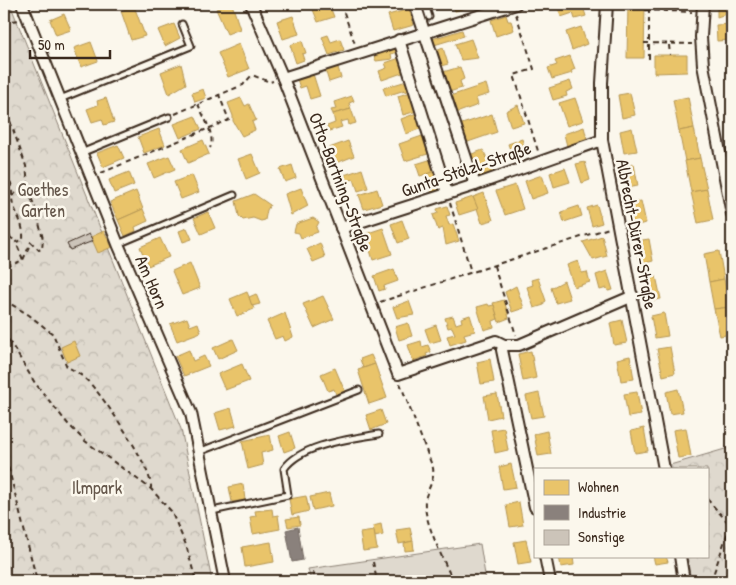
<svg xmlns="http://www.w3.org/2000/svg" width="736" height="585" font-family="'Patrick Hand',sans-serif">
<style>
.green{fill:#dfd9ce;stroke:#8d8276}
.park{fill:url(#park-crowns);stroke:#8d8276}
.homes{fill:#e9c46a;stroke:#b59653}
.industry{fill:#8a817c;stroke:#726760}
.building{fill:#ccc4b9;stroke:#3b2a1e}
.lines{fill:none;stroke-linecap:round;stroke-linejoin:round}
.lane-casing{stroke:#3b2a1e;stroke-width:9}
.street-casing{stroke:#3b2a1e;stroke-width:14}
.path{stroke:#3b2a1e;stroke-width:2;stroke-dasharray:5 4;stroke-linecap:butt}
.lane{stroke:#fbf7ec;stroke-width:5}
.street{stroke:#fbf7ec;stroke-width:10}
.labels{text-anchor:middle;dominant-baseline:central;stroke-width:5;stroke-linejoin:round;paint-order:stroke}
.street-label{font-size:18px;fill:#3b2a1e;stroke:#fbf7ec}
.park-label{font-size:18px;fill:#64564a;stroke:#fbf7ec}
</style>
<defs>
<pattern id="park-crowns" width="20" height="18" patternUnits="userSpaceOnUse" patternTransform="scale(1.25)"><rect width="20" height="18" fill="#dfd9ce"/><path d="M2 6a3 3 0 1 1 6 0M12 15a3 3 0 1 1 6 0" fill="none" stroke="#c0bab0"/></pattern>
</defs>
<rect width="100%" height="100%" fill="#fbf7ec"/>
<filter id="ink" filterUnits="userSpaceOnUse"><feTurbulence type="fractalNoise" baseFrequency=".02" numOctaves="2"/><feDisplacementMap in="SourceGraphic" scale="10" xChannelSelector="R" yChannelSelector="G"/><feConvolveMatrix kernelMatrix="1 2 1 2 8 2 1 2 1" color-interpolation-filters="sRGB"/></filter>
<g filter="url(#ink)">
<!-- green -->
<polygon class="green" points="480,544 486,581 311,581 308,569"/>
<!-- park -->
<g class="park">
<polygon points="4,4 10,4 181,429 212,581 4,581"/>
<polygon points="732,447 732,581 691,581 687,556 707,556 707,469 671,469 670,465"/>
</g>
<!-- homes -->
<g class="homes">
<polygon points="228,4 232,4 240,29 227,34 216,9"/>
<polygon points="323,4 329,4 334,17 318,22 312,7"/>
<polygon points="453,4 468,4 469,7 455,11"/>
<polygon points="557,4 582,4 586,16 575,19 573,13 561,17"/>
<polygon points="628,4 645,4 644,58 627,58"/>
<polygon points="717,4 732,4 732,12 717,17"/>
<polygon points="134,6 145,36 131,40 121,11"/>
<polygon points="409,9 414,25 393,31 388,15"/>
<polygon points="64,14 71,30 56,35 50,20"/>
<polygon points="506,15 508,21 511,21 514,30 496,36 491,20"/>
<polygon points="293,16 299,34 283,39 277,21"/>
<polygon points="174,24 180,38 165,46 158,30"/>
<polygon points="731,24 732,40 717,41 716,25"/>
<polygon points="581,27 587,44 572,50 566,32"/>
<polygon points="462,30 464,36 434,45 432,39"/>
<polygon points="328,35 331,42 340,39 344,50 329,55 322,37"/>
<polygon points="471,39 478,58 461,60 455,44"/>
<polygon points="302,41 306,53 302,54 304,60 296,63 290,45"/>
<polygon points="91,42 98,61 81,67 74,48"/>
<polygon points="239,44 249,69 228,77 218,53"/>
<polygon points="395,44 398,52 391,54 392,59 376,61 372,52"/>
<polygon points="443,48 448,64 441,66 436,51"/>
<polygon points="654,55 687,55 687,72 654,73"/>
<polygon points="570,56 575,69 571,71 572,73 552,79 548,68 557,65 555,61"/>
<polygon points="400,58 405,72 382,80 379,71 387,68 385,63"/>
<polygon points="181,64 186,84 169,94 161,72"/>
<polygon points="337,64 341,78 329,82 325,69"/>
<polygon points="460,67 464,79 460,81 462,88 449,92 443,72"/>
<polygon points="313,74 320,96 310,99 306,86 300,88 297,79"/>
<polygon points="407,81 410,90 405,92 405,90 386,96 383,88"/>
<polygon points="570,81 573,89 566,92 567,96 553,100 549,88"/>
<polygon points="486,84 489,94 476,98 478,105 456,113 450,96"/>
<polygon points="203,89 206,98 195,102 192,93"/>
<polygon points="411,92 417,111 403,115 398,96"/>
<polygon points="630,93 635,115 622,118 618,95"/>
<polygon points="352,96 354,101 349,103 351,109 333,114 331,110 336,109 334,102"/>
<polygon points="688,97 694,128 679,131 673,100"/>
<polygon points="106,98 114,122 104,125 102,119 92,122 87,109 98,105 97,101"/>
<polygon points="241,98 245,106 249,104 256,120 252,122 255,130 242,136 233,121 233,116 228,103"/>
<polygon points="575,98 583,121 567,126 559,103"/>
<polygon points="518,105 524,123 511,127 506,111"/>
<polygon points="351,109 356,123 349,125 348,120 340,122 342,127 329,131 327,126 335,123 333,114"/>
<polygon points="417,113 422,128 406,134 401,119"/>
<polygon points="492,114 497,132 465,143 459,125"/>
<polygon points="195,116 201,129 180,138 174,124"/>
<polygon points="584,127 587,139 567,146 564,134"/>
<polygon points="632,128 637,151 624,153 620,131"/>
<polygon points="694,128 700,158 685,161 679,131"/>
<polygon points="159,129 165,145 144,153 138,137"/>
<polygon points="425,135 431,153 405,161 399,144"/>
<polygon points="522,139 525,150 512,155 508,144"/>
<polygon points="203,140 209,154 188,163 182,149"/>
<polygon points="348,141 354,156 329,166 324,150"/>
<polygon points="118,145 124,158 103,167 97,153"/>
<polygon points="483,150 494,172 477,178 469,155"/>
<polygon points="252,154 260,173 246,179 238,159"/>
<polygon points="169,156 175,169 154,178 148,164"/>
<polygon points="700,158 707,189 691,192 685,161"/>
<polygon points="432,159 436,171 420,176 416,164"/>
<polygon points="585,162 590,180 582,183 576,164"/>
<polygon points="634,164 638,186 625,188 621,166"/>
<polygon points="292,165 296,178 285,182 280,169"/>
<polygon points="565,168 570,182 554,187 550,173"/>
<polygon points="362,169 368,188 358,191 354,179 346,182 344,175"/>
<polygon points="436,171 439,181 429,184 426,174"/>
<polygon points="129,172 134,185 114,193 109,180"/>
<polygon points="192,175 199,192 181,199 174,182"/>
<polygon points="542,175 548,193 531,199 525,181"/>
<polygon points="439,181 442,189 432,192 429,184"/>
<polygon points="515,185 523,209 505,215 496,191"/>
<polygon points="301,188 308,206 291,215 285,194"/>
<polygon points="377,189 382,204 364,209 359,195"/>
<polygon points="707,189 713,220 698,223 691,192"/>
<polygon points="136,191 143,209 118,220 110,202"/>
<polygon points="484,193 493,220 482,223 473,197"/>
<polygon points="254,194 270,205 267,210 265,220 261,221 253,218 243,220 239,216 236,201"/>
<polygon points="473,197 478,209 459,215 455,203"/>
<polygon points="641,201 646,223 633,226 629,203"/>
<polygon points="597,205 602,223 592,226 587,208"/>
<polygon points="447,206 450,215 446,216 449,225 453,224 459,241 446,245 443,228 438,230 433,215 438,213 437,209"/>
<polygon points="579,206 582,216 564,222 561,212"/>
<polygon points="143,209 148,221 135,227 136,231 125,236 118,220"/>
<polygon points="208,212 215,228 201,234 194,218"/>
<polygon points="313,218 319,222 316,228 318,232 301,238 299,233 294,232 296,224"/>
<polygon points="402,220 409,239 398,243 391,224"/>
<polygon points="187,228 192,239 183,242 179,231"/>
<polygon points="383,228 392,254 373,260 365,234"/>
<polygon points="104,231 112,247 98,253 91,237"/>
<polygon points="602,236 607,256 593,260 583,242"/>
<polygon points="160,238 169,257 148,266 140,247"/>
<polygon points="649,239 653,261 640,264 636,241"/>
<polygon points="320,243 325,257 313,262 307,249"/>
<polygon points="719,251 724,279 709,282 704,254"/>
<polygon points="578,261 582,273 587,272 590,282 574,287 567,265"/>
<polygon points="190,263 200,288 182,295 172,271"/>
<polygon points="394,269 398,281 384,286 385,289 379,291 374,276"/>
<polygon points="607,271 613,290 608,291 607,288 600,290 596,275"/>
<polygon points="656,276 661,299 648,301 644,279"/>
<polygon points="538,278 546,301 543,303 544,305 534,308 527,287 533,285 531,280"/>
<polygon points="724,279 730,307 714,309 709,282"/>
<polygon points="564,281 570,299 556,303 551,288"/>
<polygon points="516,286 524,308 512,312 505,292"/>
<polygon points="247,292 254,309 237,316 230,299"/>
<polygon points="256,294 260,304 252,306 249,297"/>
<polygon points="323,296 334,319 314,328 303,304"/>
<polygon points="504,300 509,318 499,322 493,303"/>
<polygon points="409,301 414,315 397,318 393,307"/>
<polygon points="488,304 489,306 494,305 498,319 493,321 494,327 484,330 477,307"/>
<polygon points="730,307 732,334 720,336 714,309"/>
<polygon points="285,313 293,337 285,341 283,336 275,339 267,321"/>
<polygon points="664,313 668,336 655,338 651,316"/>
<polygon points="470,315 475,331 464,334 466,340 450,345 447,336 455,334 452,327 448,328 445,318 453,316 456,324 462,322 461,318"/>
<polygon points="187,318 190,326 198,323 201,332 177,341 170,324"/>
<polygon points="622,320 627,343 614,345 610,323"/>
<polygon points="408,323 412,336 399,340 395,327"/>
<polygon points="436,325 441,340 430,343 425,329"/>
<polygon points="233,339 238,350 218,359 213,348"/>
<polygon points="74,341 80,356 67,362 61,347"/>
<polygon points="421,341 422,347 428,345 431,352 426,354 427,356 413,361 408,345"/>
<polygon points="670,347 675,373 663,376 657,349"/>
<polygon points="189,350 193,361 204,356 209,366 184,376 175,356"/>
<polygon points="531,351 536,378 523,381 518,354"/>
<polygon points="371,355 375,364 363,368 360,359"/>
<polygon points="630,356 634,379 621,381 617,359"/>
<polygon points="490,359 494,382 481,384 477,362"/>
<polygon points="242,364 249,381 225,390 218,374"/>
<polygon points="375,364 387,398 369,404 358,370"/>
<polygon points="335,368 346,394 337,397 334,389 328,391 321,374"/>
<polygon points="678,389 683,412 670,414 666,392"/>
<polygon points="637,392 641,415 628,417 624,394"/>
<polygon points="539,393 544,416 531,418 526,396"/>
<polygon points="497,394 501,416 488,419 484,396"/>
<polygon points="231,408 236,426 220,430 215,413"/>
<polygon points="381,410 386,424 371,430 366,415"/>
<polygon points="504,428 508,450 495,453 491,430"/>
<polygon points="644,428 648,451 635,453 631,431"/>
<polygon points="686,428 691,456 678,458 673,430"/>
<polygon points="547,431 551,454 538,456 534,434"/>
<polygon points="290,432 295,448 284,452 279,436"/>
<polygon points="270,435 273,450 261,453 263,465 248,469 242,441"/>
<polygon points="511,464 516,487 503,489 499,467"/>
<polygon points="243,484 245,500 232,502 229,487"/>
<polygon points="329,493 332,506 313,510 310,497"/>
<polygon points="306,496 309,511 292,515 289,499"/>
<polygon points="519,502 523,525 510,527 506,505"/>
<polygon points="272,509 273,516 278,515 280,529 253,534 250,517 256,516 255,511"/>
<polygon points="299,517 300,525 288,527 286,519"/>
<polygon points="381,524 383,535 375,537 373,526"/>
<polygon points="410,528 413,541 399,544 396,530"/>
<polygon points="374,531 377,549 363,551 360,533"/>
<polygon points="526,540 531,562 518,564 514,542"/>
<polygon points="413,541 414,550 405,551 404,543"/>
<polygon points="271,542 274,562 245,567 242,547"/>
<polygon points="559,556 573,556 574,565 561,567"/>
<polygon points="653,556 666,556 668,562 655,564"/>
</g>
<!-- industry -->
<polygon class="industry" points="298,527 303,560 292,562 286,530"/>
<!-- building -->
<polygon class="building" points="89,234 93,241 70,250 67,244"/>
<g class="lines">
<!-- lane casing -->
<g class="lane-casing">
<g id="lane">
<polyline points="425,4 429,17"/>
<polyline points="60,99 191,46 182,24"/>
<polyline points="81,153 169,117"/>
<polyline points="118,244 234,195"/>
<polyline points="201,451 359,390"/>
<path d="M212,511L288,495L284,469C301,444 351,439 379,434"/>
</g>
</g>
<!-- street casing -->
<g class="street-casing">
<g id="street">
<polyline points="22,4 118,244 191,413 225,581"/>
<polyline points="251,4 283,78 398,374 496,341 504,345"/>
<polyline points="415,4 475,185"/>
<polyline points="607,4 602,83 602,140 664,469"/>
<polyline points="703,4 701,37 703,65 732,214"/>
<polyline points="399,40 447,193"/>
<polyline points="283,78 516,4"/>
<polyline points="341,228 475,185 602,140"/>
<polyline points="535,507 502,350 504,345 519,345 633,296"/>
<polyline points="545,556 550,581"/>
<polyline points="680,556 684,581"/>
</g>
</g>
<!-- path -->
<g class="path">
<polyline points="341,4 355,44"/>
<polyline points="670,4 670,11"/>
<polyline points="645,10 692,12"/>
<polyline points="516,14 534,69 514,75 538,151"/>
<polyline points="4,22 19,20"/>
<polyline points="644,43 692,44"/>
<polyline points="669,45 670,55"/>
<polyline points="649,59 649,4"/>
<polyline points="4,104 26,166 29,193 35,207 43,239 42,249 39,250 31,242 23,260 4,268"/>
<path d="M198,104C203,116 216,136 210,148"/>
<polyline points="175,114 219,95"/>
<polyline points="101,173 229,120 219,95 243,85 252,75 270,82 273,81"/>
<path d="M4,177H7C15,185 10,194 13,204C18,218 24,225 23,240L16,242L23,260"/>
<polyline points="12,196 28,184"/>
<polyline points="450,203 471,272"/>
<polyline points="4,229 11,238 16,241"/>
<polyline points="494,266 516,335"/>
<path d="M4,300L29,315L53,334L67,367C77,371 87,379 94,388C108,404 153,469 151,488"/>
<polyline points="380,302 609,228"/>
<polyline points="4,332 35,383 68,424 85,441 151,489 171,511 186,545 196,581"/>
<path d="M400,383L433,468C435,482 427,488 425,501C423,520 445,563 453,581"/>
<polyline points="4,450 37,581"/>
<polyline points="707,499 732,527"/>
<polyline points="373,562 377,581"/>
<polyline points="313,571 315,581"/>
<polyline points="711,581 732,520"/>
</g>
<!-- lane -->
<use href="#lane" class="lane"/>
<!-- street -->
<use href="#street" class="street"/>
</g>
</g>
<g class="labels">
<!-- street labels -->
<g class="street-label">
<text transform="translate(466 169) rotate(-19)">Gunta-Stölzl-Straße</text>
<text transform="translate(341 182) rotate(69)">Otto-Bartning-Straße</text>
<text transform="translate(637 234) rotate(79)">Albrecht-Dürer-Straße</text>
<text transform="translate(152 282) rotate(66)">Am Horn</text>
</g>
<!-- park labels -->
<g class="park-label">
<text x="43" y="189">Goethes<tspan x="43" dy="21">Garten</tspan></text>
<text x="97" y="487">Ilmpark</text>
</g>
</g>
<!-- margin -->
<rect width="736" height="585" fill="none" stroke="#fbf7ec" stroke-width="20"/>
<rect x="10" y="10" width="716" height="565" fill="none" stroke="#3b2a1e" stroke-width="2" filter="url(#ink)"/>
<!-- legend -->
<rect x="534" y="468" width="175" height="90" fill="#fbf7ec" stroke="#aea59a"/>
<rect x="544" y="480" width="25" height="15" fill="#e9c46a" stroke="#aea59a"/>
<text x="578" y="492" font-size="15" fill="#3b2a1e">Wohnen</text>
<rect x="544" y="505" width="25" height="15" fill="#8a817c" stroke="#aea59a"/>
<text x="578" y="518" font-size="15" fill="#3b2a1e">Industrie</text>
<rect x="544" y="530" width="25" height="15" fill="#ccc4b9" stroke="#aea59a"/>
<text x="578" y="542" font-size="15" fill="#3b2a1e">Sonstige</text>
<!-- scale -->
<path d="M30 50v8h80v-8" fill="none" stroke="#3b2a1e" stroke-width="2.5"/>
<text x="38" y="50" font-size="15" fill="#3b2a1e" stroke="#fbf7ec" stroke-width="4" paint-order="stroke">50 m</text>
</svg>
